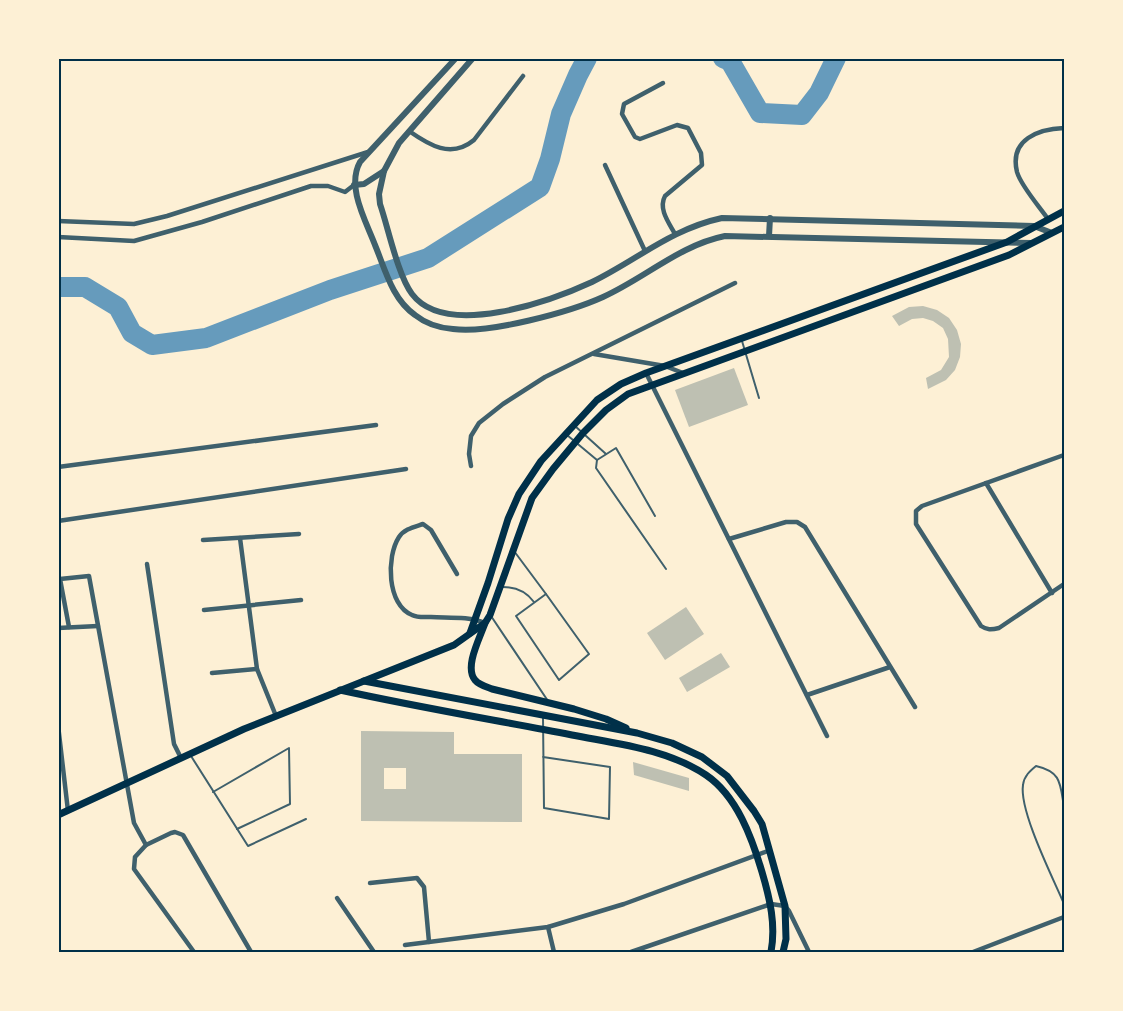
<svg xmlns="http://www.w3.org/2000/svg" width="1123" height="1011" font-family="'Source Sans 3',sans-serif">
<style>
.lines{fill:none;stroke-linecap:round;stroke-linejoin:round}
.river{stroke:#669bbc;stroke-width:20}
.building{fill:#bec0b2;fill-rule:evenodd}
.service{stroke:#3f606c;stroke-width:2}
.minor{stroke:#3f606c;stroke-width:4.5}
.tertiary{stroke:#3f606c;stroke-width:6}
.secondary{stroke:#003049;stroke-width:7}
.neatline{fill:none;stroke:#003049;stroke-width:2}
</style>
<rect width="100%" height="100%" fill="#fdf0d5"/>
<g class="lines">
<!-- river -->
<g class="river">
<polyline points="723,58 730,61 760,113 802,115 819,93 836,58"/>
<polyline points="58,287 85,287 118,307 132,333 152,345 206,338 330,290 428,258 540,187 550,159 561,114 578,75 587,58"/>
</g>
</g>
<!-- building -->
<g class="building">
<polygon points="923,306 937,310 949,318 957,330 961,344 960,357 955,370 946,380 928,389 926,378 941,370 949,357 948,339 943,328 933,321 923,318 912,319 899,326 892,316 909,307"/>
<polygon points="734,368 748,405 689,427 675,390"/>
<polygon points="686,607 704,634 665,660 647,633"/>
<polygon points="721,653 730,667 687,692 679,678"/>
<path d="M361,731L454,732V754H522V822L361,821ZM384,768H406V789H384Z"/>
<polygon points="633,762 689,778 689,791 634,775"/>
</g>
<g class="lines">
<!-- service -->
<g class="service">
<polyline points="742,341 759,398"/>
<polyline points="575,426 606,454"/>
<polyline points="567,435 597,460"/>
<polyline points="655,516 616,448 597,460 596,468 666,569"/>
<polyline points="514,551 546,594"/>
<path d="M503,587C516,587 526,591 534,602"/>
<polygon points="546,594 589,654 559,680 516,616"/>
<polyline points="491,616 548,701"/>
<polyline points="191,756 248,846 306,819"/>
<polyline points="543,757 610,767 609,819 544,808 543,718"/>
<polyline points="213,792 289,748 290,804 237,829"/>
<path d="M1064,807C1060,784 1062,772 1036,766C1030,771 1024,776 1023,785C1019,811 1053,878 1064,904"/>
</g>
<!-- minor -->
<g class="minor">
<path d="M663,83L624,104L622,114L635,137L640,139L677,125L688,128L701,153L702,165L665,196C658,209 669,223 675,234"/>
<path d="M409,131C429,145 451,159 474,140L523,76"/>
<polyline points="605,165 645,251"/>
<path d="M1048,219C1039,206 1021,186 1017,172C1009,139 1039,129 1064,128"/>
<polyline points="58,221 134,224 167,216 368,152"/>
<polyline points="58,237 134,241 202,222 311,186 328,186 345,192 354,185"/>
<polyline points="594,354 665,366 683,373"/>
<polyline points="646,373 827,736"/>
<path d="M1064,455L922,506L916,511V524L981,626C987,630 991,630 999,628L1064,584"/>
<polyline points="471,466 469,454 471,436 479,423 503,404 545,377 735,283"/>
<polyline points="58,467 376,425"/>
<polyline points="986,483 1052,593"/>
<polyline points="58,521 406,469"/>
<polyline points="240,538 257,669 276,716"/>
<polyline points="729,539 786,522 797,522 805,527 915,707"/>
<polyline points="203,540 299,534"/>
<polyline points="147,564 174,744 181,758"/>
<path d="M457,574L431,530L423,524C414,527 404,529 399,537C386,557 387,605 412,615C418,618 425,617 431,617C449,618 468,616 485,623"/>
<polyline points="204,610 301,600"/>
<polyline points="69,627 60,579 89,576 134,823 146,845 171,833 175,832 183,835 251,952"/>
<polyline points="58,628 98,626"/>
<polyline points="212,673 257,669"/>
<polyline points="807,695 890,667"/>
<polyline points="58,725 68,811"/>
<polyline points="146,845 135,857 134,869 194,952"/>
<polyline points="370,883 417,878 424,887 429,942"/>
<polyline points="337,898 374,952"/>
<polyline points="548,927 554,952"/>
<polyline points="405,945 548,927 624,904 768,851"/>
<polyline points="631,952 771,904 785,906 789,911 809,952"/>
<polyline points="973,952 1064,917"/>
</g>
<!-- tertiary -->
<g class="tertiary">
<path d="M456,58L360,162C346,187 366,221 375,245C385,269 392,299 415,315C425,323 439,328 453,329C489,334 570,312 603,297C645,278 680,245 725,236L1032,243"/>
<path d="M384,171L379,194L380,204C388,227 398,276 412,294C446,339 551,301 592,282C637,260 671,229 722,218L1034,226L1052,233"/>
<polyline points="354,185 364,184 384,171 399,143 473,58"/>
<polyline points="769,236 770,218"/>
</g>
<!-- secondary -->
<g class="secondary">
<path d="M485,623C480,638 464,667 475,680C479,685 487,687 492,689L574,709L606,719L626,728"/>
<polyline points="470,633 488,583 508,519 519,494 541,461 597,400 621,384 646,373 1007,242 1064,211"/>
<polyline points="364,681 637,733 672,743 702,757 727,776 754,811 762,824 785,906 786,939 783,952"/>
<path d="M340,690C417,707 495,720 572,735C618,744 667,749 706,775C737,796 752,838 762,872C770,899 776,925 771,952"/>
<polyline points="58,815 244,729 454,645 485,623 490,615 532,498 553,469 583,433 606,410 628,394 1009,255 1064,227"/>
</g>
</g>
<!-- border -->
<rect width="1123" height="1011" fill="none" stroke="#fdf0d5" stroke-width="120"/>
<rect x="60" y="60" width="1003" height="891" class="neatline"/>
</svg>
